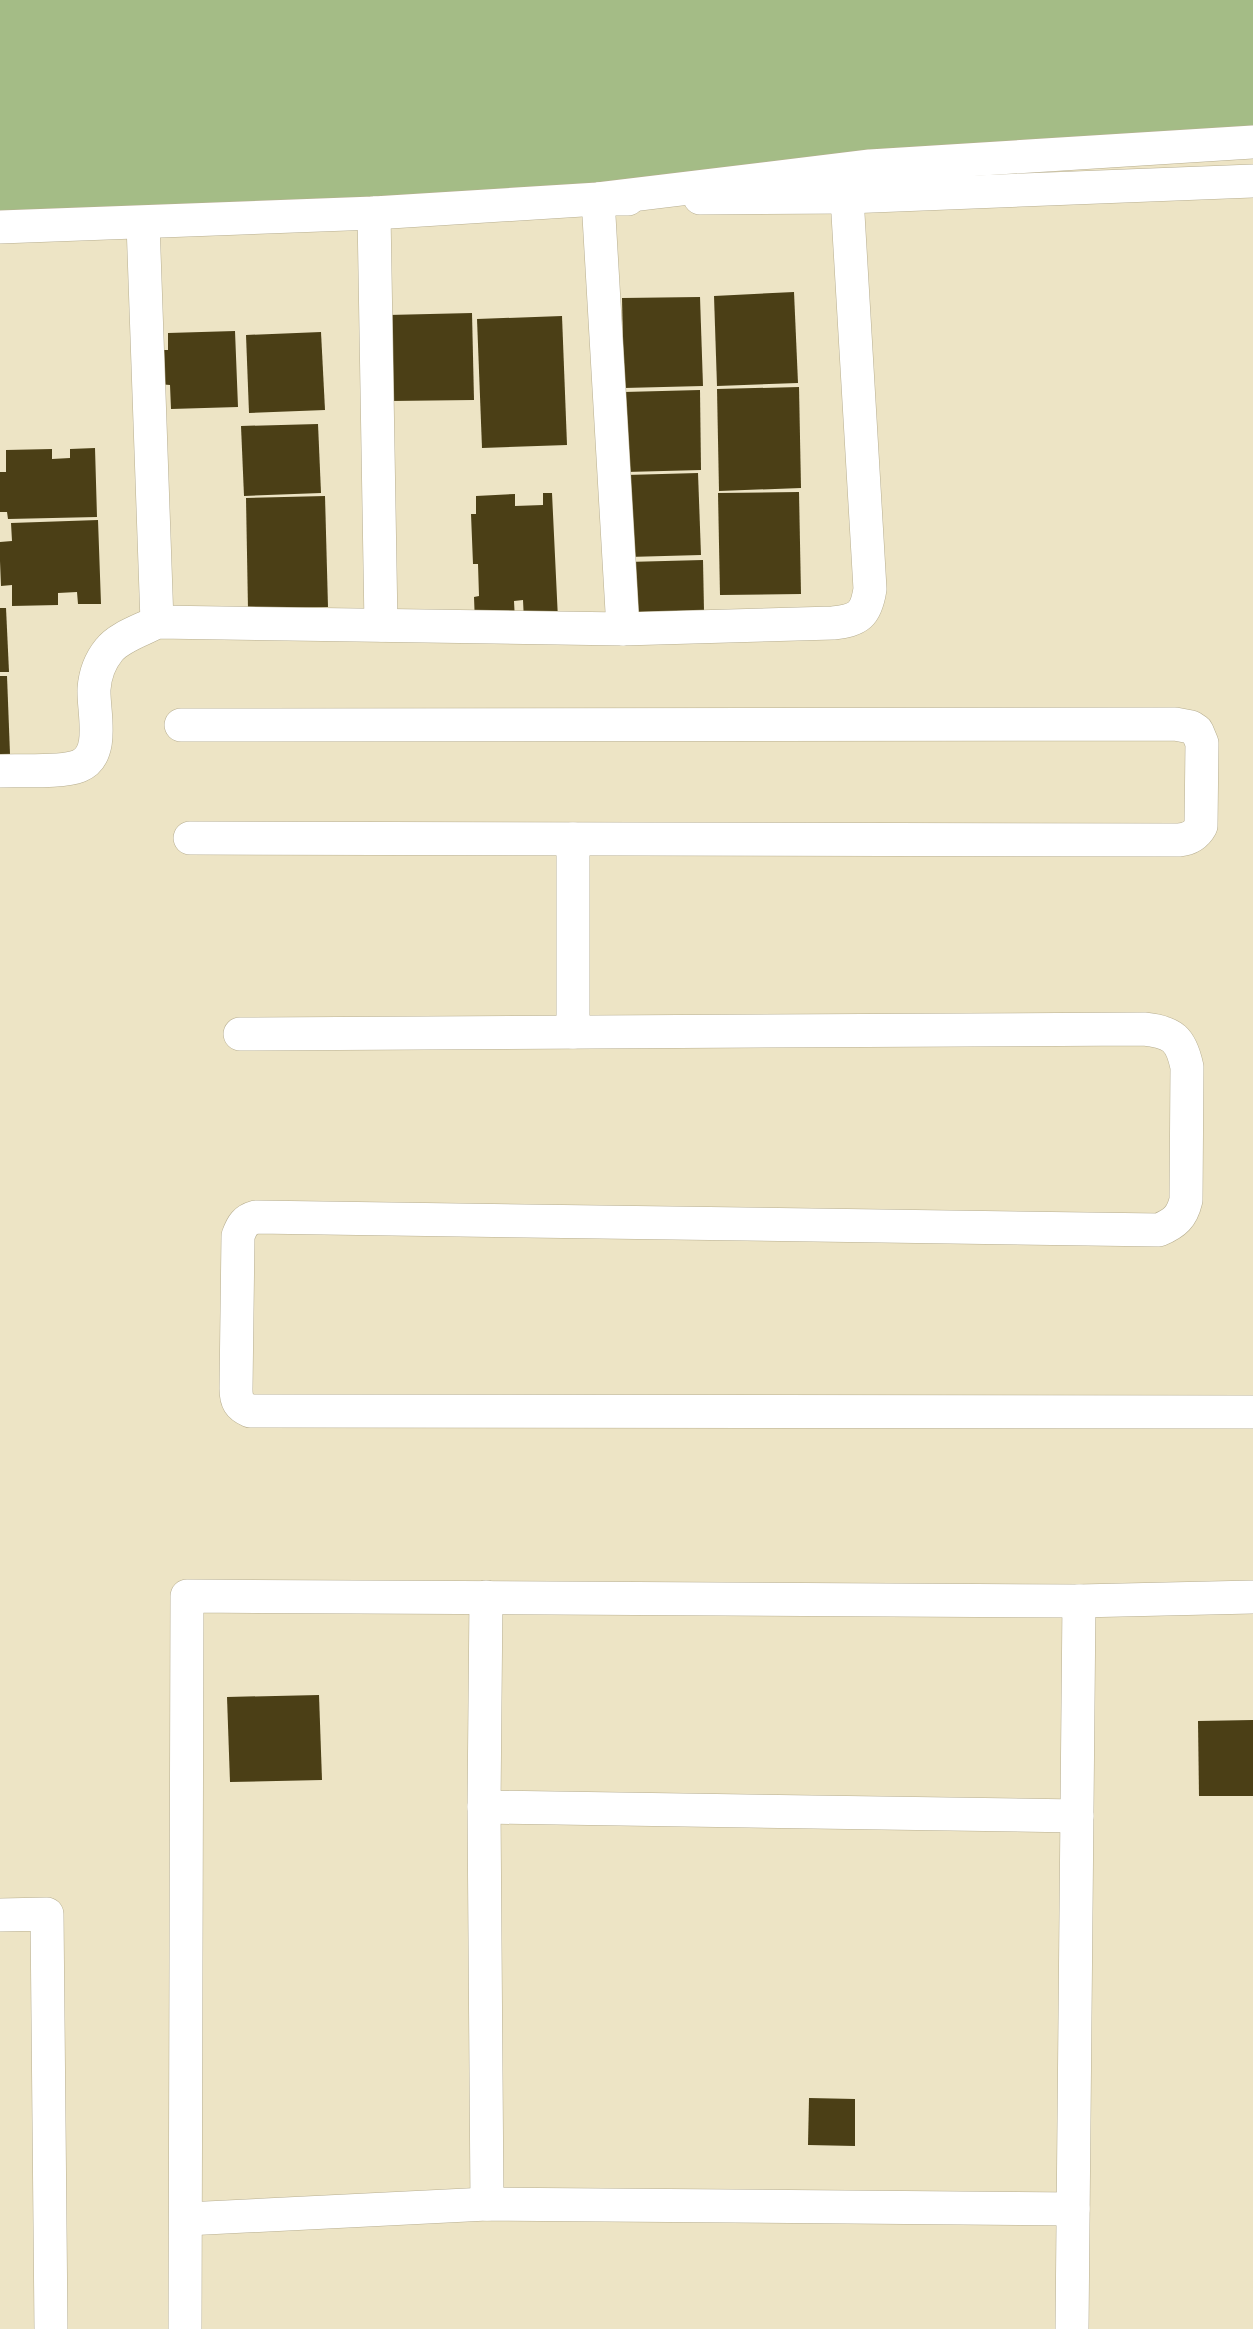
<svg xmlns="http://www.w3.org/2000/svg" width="1253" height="2329" font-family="Arial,sans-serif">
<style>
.green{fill:#a4bc86}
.building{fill:#4b3f16}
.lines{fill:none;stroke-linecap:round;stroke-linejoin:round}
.minor-casing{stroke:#b7ae90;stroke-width:34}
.tertiary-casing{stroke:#b7ae90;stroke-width:34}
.minor{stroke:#fff;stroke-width:33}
.tertiary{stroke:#fff;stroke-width:33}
</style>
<rect width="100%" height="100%" fill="#ede4c5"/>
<!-- green -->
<polygon class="green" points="0,0 1253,0 1253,142 0,238"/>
<!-- building -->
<g class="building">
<polygon points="794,292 798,383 717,386 714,296"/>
<polygon points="700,297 703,386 624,388 622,298"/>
<polygon points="472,313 474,400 390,401 388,315"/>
<polygon points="562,316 567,445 482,448 477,319"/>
<polygon points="235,331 238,407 171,409 170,385 158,384 158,350 168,350 168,333"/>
<polygon points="321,332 325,410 249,413 246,335"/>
<polygon points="799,387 801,488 719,491 717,389"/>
<polygon points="700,390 701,470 626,472 624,392"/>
<polygon points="318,424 321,493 244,496 241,426"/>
<polygon points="95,448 97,517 8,519 7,512 0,512 0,472 6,472 6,450 52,449 52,459 70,458 70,449"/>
<polygon points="698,473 701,555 628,557 626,475"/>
<polygon points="799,492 801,594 720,595 718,493"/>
<polygon points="543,493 552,493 558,619 524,621 523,600 514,601 515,621 475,624 474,597 479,596 478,564 473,564 471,514 476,514 476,496 515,494 515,506 543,505"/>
<polygon points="325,496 328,607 248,609 246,498"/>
<polygon points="98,520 101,604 78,604 77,592 58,593 58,605 12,606 12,585 1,586 0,561 0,542 12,541 11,523"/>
<polygon points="703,560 704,611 629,613 627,562"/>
<polygon points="0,608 6,608 9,672 0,672"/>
<polygon points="0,676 7,676 10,754 0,755"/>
<polygon points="319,1695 322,1780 230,1782 227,1697"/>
<polygon points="1253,1720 1253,1796 1199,1796 1198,1721"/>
<polygon points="809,2098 855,2099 855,2146 808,2145"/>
</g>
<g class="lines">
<!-- minor casing -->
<g class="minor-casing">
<g id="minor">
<polyline points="700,198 847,197 1253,181"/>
<polyline points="374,213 381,625"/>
<polyline points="143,223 157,622"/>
<polyline points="623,629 598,199 628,199"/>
<path d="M181,725L1175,724L1191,727L1197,731L1202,743L1201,826C1196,835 1190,839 1179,840L190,838"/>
<path d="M0,771C20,770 62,773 79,766C106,755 93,711 94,689C95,675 100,661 109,650C119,637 142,630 157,622L623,629L833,623C859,620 866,615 870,589L847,197"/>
<polyline points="573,839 573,1032"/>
<path d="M240,1034L1144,1029C1173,1032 1181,1039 1187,1067L1186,1200C1182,1217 1175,1223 1159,1230L256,1217C245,1220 242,1225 238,1236L236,1389C236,1401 239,1406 250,1411L1253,1412"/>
<polyline points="486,1597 484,1807 487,2204"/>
<polyline points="484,1807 1077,1816"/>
<polyline points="0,1915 47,1914 51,2329"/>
<polyline points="186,2219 487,2204 1073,2209"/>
<polyline points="185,2329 187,1596 1079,1601 1253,1597"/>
<polyline points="1072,2329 1079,1601"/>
</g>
</g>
<!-- tertiary casing -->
<g class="tertiary-casing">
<polyline id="tertiary" points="0,227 374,213 598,199 870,166 1253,142"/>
</g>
<!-- minor -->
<use href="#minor" class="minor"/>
<!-- tertiary -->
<use href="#tertiary" class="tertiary"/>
</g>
</svg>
